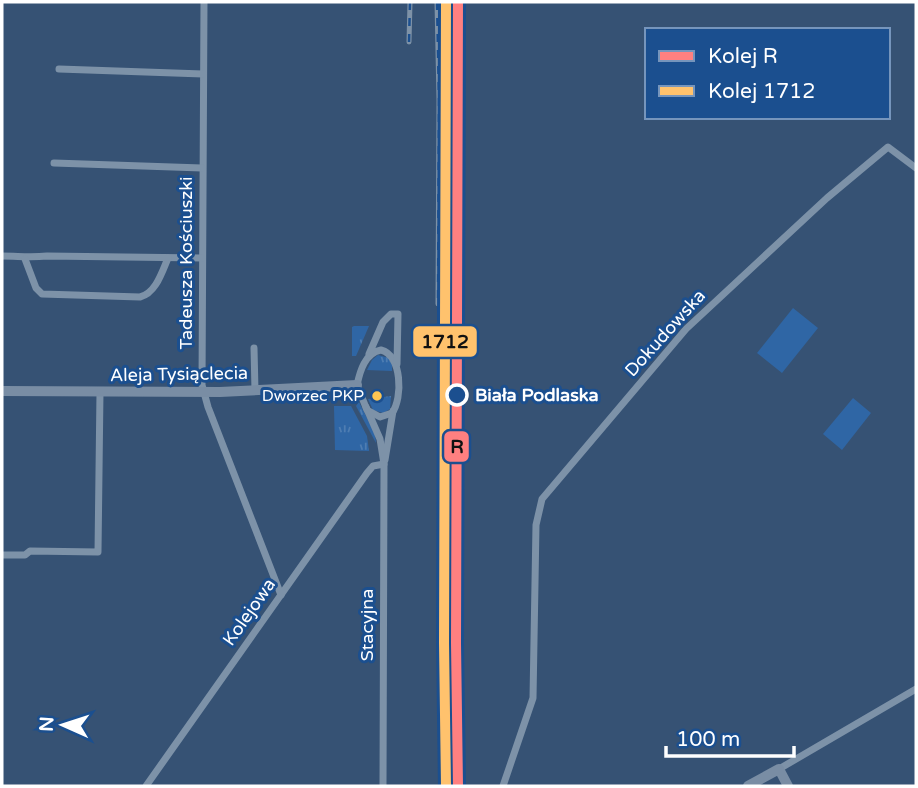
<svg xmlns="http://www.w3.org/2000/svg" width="918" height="788" font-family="'Varela Round',sans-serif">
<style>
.grass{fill:url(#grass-tufts)}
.garden{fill:#2f66a5}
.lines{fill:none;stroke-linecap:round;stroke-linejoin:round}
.street{stroke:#7d92a8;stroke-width:7}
.secondary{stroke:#798da4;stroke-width:10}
.rail-casing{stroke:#7e92a7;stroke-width:5}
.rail{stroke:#1b4f8f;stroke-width:2.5;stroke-dasharray:8;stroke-linecap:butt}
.rail-1-casing{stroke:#1b4f8f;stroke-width:16}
.rail-2-casing{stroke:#1b4f8f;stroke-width:16}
.rail-1{stroke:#ff8080;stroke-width:10}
.rail-2{stroke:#ffc26d;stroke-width:10}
.stop-dot{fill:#1b4f8f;stroke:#fff;stroke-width:3.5}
.bus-dot{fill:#fcc553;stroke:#1b4f8f;stroke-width:2.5}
.labels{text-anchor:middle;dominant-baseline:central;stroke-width:6;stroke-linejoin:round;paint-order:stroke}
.bus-label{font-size:16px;fill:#fff;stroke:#1b4f8f;text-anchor:end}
.street-label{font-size:18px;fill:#fff;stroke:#1b4f8f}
.stop-label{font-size:18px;font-weight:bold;fill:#fff;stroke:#1b4f8f;text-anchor:start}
.line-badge{stroke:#1b4f8f;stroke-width:2.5}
.pale-badge-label{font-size:19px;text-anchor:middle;font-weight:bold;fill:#111}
</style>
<defs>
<pattern id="grass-tufts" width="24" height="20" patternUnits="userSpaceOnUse" patternTransform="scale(1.75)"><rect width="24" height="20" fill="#2f66a5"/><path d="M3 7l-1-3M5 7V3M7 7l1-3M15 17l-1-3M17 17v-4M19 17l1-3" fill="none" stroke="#4e7db2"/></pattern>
</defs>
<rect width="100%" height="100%" fill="#365274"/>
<!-- grass -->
<g class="grass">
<polygon points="354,326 369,326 356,356 352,356 352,327"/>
<polygon points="378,355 389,358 392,365 392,371 367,370 372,360"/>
<polygon points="391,396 390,409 383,413 373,410 368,399"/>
<polygon points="359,402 375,434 376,443 356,406"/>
<polygon points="334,406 351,406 367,436 369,451 335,450"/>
</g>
<!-- garden -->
<g class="garden">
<polygon points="793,308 818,328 782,373 757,353"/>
<polygon points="853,398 871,413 842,450 823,434"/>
</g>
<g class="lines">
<!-- street -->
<g class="street">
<polyline points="204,2 202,385 208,407 281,595"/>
<polyline points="59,69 203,74"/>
<polyline points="54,163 202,168"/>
<path d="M2,256C19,256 29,258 47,256L202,258"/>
<path d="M25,259L36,288L42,294L140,297C156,293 162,272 168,258"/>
<polyline points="254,348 255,391"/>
<path d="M381,350C402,355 403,398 392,413L380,417L367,410L357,385C360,371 365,353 381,350Z"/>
<polyline points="369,354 383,322 391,314 398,314 397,364"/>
<polyline points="366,407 380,439 384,464 383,786"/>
<polyline points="385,460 393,411"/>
<polyline points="2,555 25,555 30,551 98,552 100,392"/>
<polyline points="779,769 916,689"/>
<polyline points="146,786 367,473 373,466 384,464"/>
<polyline points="503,786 533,698 536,525 542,499 686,329 827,198 888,147 916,168"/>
</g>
<!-- secondary -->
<g class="secondary">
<polyline points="2,391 220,392 357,385"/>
<polyline points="748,786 779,769 788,786"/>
</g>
<!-- rail casing -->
<g class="rail-casing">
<g id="rail">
<polyline points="437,2 439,100 438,304"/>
<polyline points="409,42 410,2"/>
<polyline points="448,93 451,12"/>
</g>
</g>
<!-- rail -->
<use href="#rail" class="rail"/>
<!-- rail-1 casing -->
<g class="rail-1-casing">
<polyline id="rail-1" points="458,2 456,643 458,786"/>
</g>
<!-- rail-2 casing -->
<g class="rail-2-casing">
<polyline id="rail-2" points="446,2 444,643 446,786"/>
</g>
<!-- rail-1 -->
<use href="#rail-1" class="rail-1"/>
<!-- rail-2 -->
<use href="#rail-2" class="rail-2"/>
</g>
<!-- markers -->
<circle class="stop-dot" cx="457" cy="395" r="10"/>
<circle class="bus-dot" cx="377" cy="396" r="6"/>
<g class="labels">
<!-- bus labels -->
<g class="bus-label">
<text x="364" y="396">Dworzec PKP</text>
</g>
<!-- street labels -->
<g class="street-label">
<text transform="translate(186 263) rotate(-90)">Tadeusza Kościuszki</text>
<text transform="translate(665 333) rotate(-48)">Dokudowska</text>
<text transform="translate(179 374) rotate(-1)">Aleja Tysiąclecia</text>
<text transform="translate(249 612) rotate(-55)">Kolejowa</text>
<text transform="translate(367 625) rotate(-90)">Stacyjna</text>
</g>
<!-- stop labels -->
<g class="stop-label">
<text x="475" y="395">Biała Podlaska</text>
</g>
</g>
<g class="line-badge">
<rect x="412" y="325" width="66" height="33" rx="7" fill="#ffc26d"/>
<rect x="443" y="430" width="27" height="33" rx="7" fill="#ff8080"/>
</g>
<g class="pale-badge-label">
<text x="445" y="348">1712</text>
<text x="457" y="453">R</text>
</g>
<!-- border -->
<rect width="918" height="788" fill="none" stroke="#ffffff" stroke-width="7"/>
<!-- legend -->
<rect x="645" y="28" width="245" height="91" fill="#1b4f8f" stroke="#7695bc" stroke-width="2"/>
<rect x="659" y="51" width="35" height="10" fill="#ff8080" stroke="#7695bc" stroke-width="2"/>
<text x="708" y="63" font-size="21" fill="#ffffff">Kolej R</text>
<rect x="659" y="86" width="35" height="10" fill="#ffc26d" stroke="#7695bc" stroke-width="2"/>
<text x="708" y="98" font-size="21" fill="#ffffff">Kolej 1712</text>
<!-- north arrow -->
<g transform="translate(63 725) rotate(273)" stroke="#1b4f8f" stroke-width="5" paint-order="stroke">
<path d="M0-5L12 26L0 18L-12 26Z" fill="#ffffff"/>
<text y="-10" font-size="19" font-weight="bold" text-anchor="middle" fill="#ffffff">N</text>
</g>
<!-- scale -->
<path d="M666 746v10h128v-10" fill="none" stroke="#ffffff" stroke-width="3.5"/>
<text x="676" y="746" font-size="21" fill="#ffffff" stroke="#1b4f8f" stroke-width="5" paint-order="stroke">100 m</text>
</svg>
